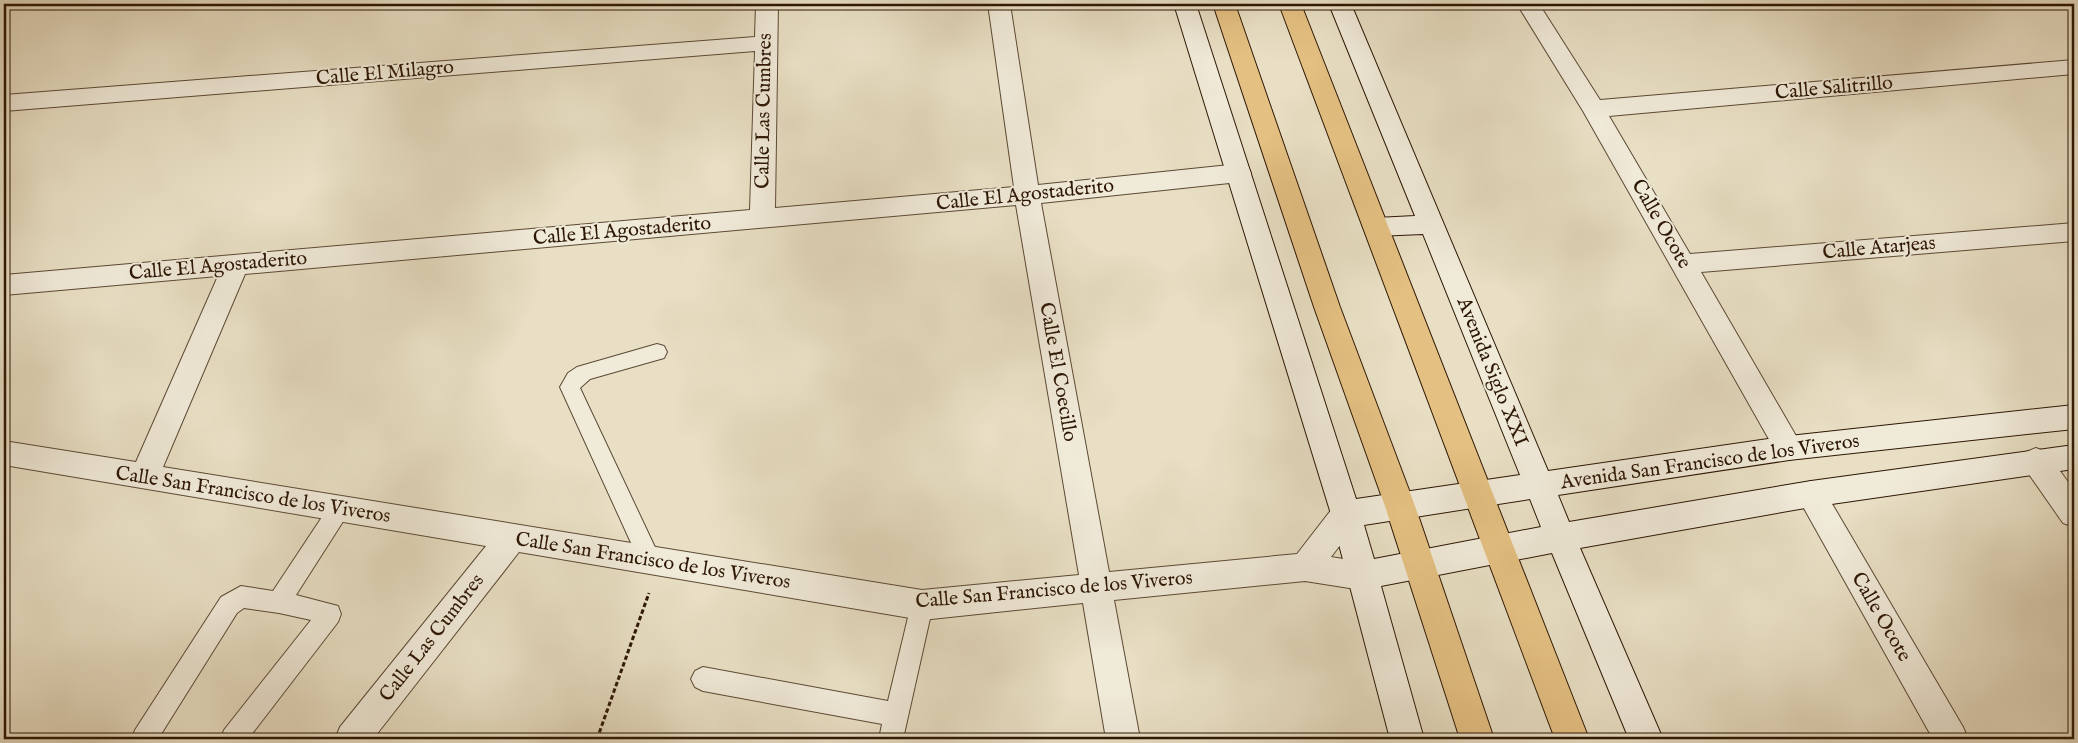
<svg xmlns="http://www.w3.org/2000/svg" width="2078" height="743" font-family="'IM FELL English',serif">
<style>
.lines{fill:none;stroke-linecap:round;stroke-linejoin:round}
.lane-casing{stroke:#5c4934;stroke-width:2}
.street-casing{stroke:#5c4934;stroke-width:2}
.secondary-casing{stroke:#2d1704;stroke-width:2}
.highway-casing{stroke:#2d1704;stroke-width:2}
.path{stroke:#2d1704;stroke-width:3;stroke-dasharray:4.5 2.5;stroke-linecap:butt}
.lane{fill:#f0ead9;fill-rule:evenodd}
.street{fill:#f0ead9;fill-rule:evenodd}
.secondary{fill:#f0ead9;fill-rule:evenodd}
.highway{fill:#e4c082;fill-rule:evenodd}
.labels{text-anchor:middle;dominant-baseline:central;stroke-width:4;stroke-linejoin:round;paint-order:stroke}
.street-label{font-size:20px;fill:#2d1704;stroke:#f0ead9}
</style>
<rect width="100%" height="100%" fill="#e8dfc4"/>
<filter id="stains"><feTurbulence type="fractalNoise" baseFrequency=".004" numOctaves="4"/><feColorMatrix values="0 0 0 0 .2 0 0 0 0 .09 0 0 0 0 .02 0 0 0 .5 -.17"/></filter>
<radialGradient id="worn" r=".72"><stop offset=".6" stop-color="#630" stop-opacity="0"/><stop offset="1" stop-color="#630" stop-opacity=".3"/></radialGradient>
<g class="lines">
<!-- lane casing -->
<g class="lane-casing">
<g id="lane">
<polygon points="657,344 664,346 667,352 664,358 590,379 580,388 661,560 658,567 650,570 642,567 560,387 568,373 577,367"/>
<polygon points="340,499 348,502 351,509 296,595 338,606 341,614 338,622 248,739 221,739 224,730 311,620 279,613 244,608 237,613 158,739 132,739 135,730 221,597 241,586 273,591 332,502"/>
<polygon points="922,594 930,597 933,605 903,739 879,739 882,724 703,691 695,687 691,679 695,671 703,667 888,701 911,605 914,597"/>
</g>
</g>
<!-- street casing -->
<g class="street-casing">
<g id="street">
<path d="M756,4H778L775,208L1014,187L988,4H1010L1038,185L1239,164L1248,167L1251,173L1248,179L1239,182L1041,203L1109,572L1297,554L1335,505L1346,501L1357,505L1361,514L1357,523L1331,557L1362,562L1373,566L1377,576L1373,586L1362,590L1305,581L1114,600L1140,739H1106L1083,603L922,620L519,552L373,739H335L340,727L486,546L4,465V441L136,462L218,276L4,295V275L750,210L755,51L4,111V95L755,37ZM1016,205L1079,575L922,590L163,467L245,274Z"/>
<polygon points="1517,4 1539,4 1600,100 2074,60 2074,74 1609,116 1690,254 2074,223 2074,241 1701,272 1803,448 1799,457 1789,460 1779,457 1583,111"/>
<polygon points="2036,448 2046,452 2074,490 2074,527 2063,523 2026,470 2022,461 2026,452"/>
<polygon points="1811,481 1821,485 1963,727 1968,739 1933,739 1801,503 1796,494 1801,485"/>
</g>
</g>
<!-- secondary casing -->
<g class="secondary-casing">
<path id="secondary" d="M1174,4H1196L1356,499L1520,475L1423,234L1376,236L1367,234L1363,227L1367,220L1376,218L1415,216L1329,4H1351L1548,471L1789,436L2074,405V429L1789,460L1558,495L1569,522L1811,481L2074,445V469L1811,507L1580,548L1663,739H1629L1552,553L1381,586L1424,739H1390L1331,514ZM1530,499L1541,527L1374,559L1364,525Z"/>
</g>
<!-- highway casing -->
<g class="highway-casing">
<g id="highway">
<polygon points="1213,4 1235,4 1340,307 1415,506 1494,739 1460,739 1385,506 1314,307"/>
<polygon points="1279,4 1301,4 1589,739 1555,739"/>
</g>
</g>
<!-- path -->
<polyline class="path" points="597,739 649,593"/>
<!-- lane -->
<use href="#lane" class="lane"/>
<!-- street -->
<use href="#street" class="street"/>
<!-- secondary -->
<use href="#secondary" class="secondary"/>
<!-- highway -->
<use href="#highway" class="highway"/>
</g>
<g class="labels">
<!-- street labels -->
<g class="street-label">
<text transform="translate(385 73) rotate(-5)">Calle El Milagro</text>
<text transform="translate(1834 88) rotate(-5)">Calle Salitrillo</text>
<text transform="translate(764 111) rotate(-89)">Calle Las Cumbres</text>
<text transform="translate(1025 195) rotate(-6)">Calle El Agostaderito</text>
<text transform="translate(1661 224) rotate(60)">Calle Ocote</text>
<text transform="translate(622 231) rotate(-5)">Calle El Agostaderito</text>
<text transform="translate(1879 248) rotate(-5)">Calle Atarjeas</text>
<text transform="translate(218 266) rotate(-5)">Calle El Agostaderito</text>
<text transform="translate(1058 372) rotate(80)">Calle El Coecillo</text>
<text transform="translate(1492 372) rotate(68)">Avenida Siglo XXI</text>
<text transform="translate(1710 462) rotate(-8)">Avenida San Francisco de los Viveros</text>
<text transform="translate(253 495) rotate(9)">Calle San Francisco de los Viveros</text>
<text transform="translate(653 561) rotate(9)">Calle San Francisco de los Viveros</text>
<text transform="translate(1054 590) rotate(-5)">Calle San Francisco de los Viveros</text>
<text transform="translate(1881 617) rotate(60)">Calle Ocote</text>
<text transform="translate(432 638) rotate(-52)">Calle Las Cumbres</text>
</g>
</g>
<!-- margin -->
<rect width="2078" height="743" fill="none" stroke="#e8dfc4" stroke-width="20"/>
<rect x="5" y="5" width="2068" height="733" fill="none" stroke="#2d1704" stroke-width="2.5"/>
<rect x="10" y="10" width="2058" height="723" fill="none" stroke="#2d1704"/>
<rect width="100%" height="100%" filter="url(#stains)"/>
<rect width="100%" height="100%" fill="url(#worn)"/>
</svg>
